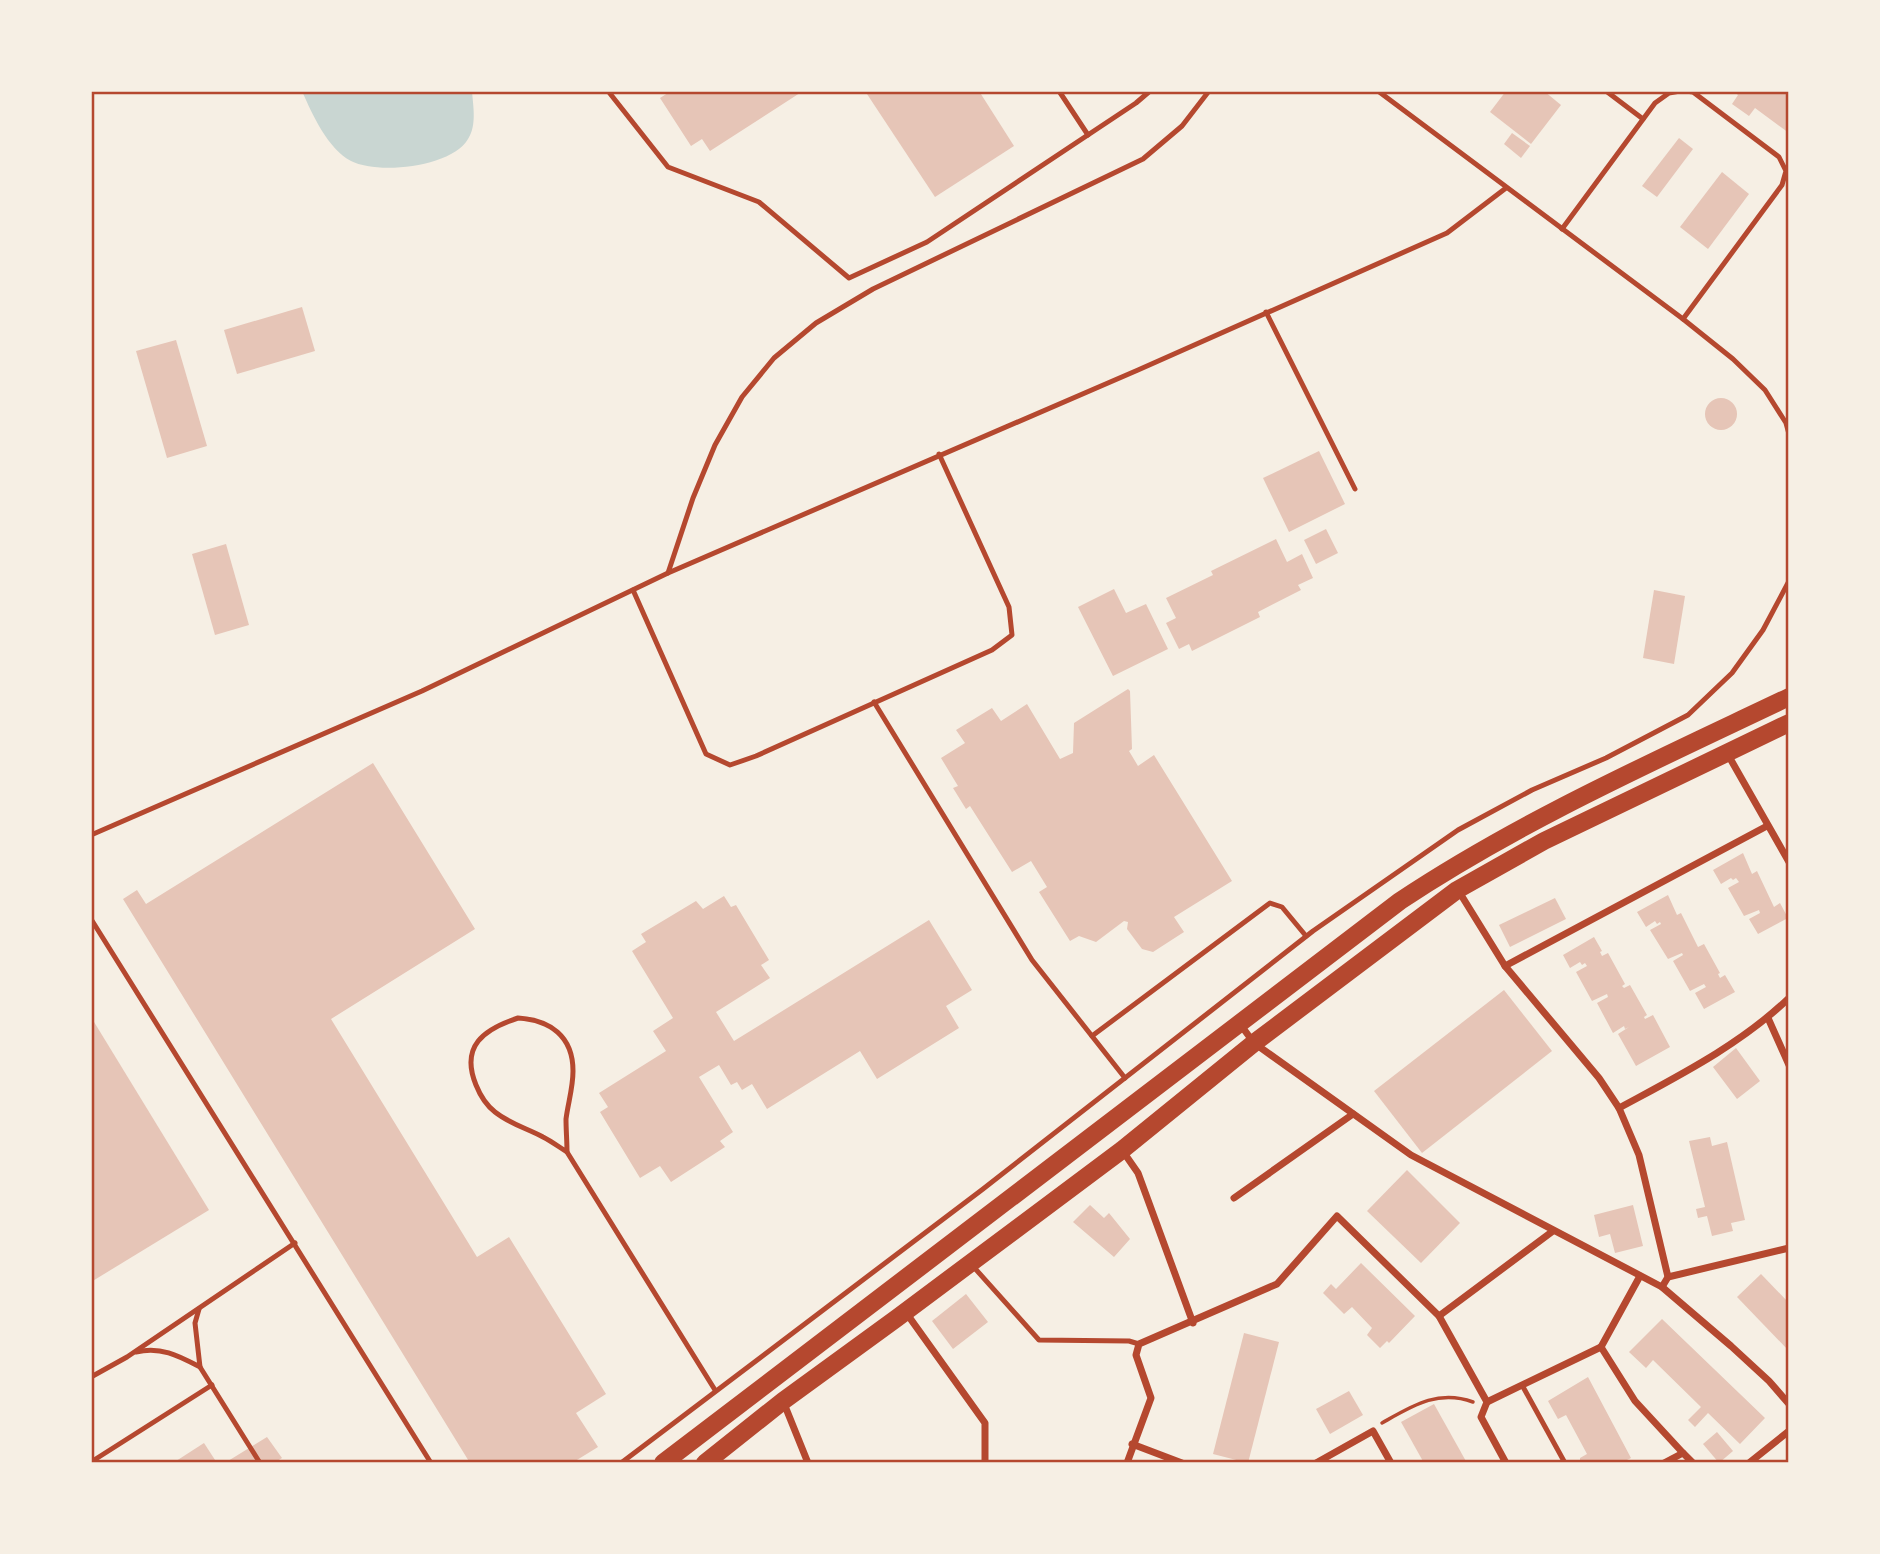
<svg xmlns="http://www.w3.org/2000/svg" width="1880" height="1554" font-family="'Public Sans',sans-serif">
<style>
.water{fill:#c9d6d2}
.building{fill:#e6c5b7}
.lines{fill:none;stroke-linecap:round;stroke-linejoin:round}
.path{stroke:#b5482f;stroke-width:3.5}
.service{stroke:#b5482f;stroke-width:5}
.minor{stroke:#b5482f;stroke-width:7}
.trunk{stroke:#b5482f;stroke-width:18}
.neatline{fill:none;stroke:#b5482f;stroke-width:2.5}
</style>
<rect width="100%" height="100%" fill="#f6efe4"/>
<!-- water -->
<path class="water" d="M302,91H472C473,106 477,125 468,139C452,167 378,175 351,161C328,149 312,114 302,91Z"/>
<!-- building -->
<g class="building">
<polygon points="671,91 803,91 710,151 702,139 691,146 660,98"/>
<polygon points="865,91 979,91 1014,146 935,197"/>
<polygon points="1506,91 1544,91 1561,105 1531,144 1490,112"/>
<polygon points="1733,91 1789,91 1789,133 1755,108 1749,116 1732,104 1738,95"/>
<polygon points="1512,133 1530,146 1521,158 1504,144"/>
<polygon points="1679,138 1693,149 1657,197 1642,186"/>
<polygon points="1722,172 1749,194 1708,249 1680,227"/>
<polygon points="302,307 315,351 237,374 224,330"/>
<polygon points="176,340 207,446 167,458 136,351"/>
<circle cx="1721" cy="414" r="16"/>
<polygon points="1319,451 1345,504 1289,532 1263,478"/>
<polygon points="1326,529 1338,553 1316,564 1304,540"/>
<polygon points="1276,539 1287,562 1302,554 1313,578 1298,585 1301,590 1258,612 1260,617 1192,651 1189,644 1179,649 1166,623 1176,618 1166,598 1213,575 1211,571"/>
<polygon points="226,544 249,625 215,635 192,554"/>
<polygon points="1114,589 1126,613 1146,604 1168,649 1113,676 1078,607"/>
<polygon points="1654,590 1685,596 1674,664 1643,658"/>
<polygon points="1128,689 1130,691 1132,749 1129,751 1138,766 1154,755 1232,881 1174,917 1184,932 1153,952 1142,949 1127,929 1128,922 1124,921 1096,942 1079,936 1070,941 1039,892 1047,887 1031,861 1012,872 970,806 966,809 953,788 958,786 941,758 965,743 956,730 992,708 1001,721 1027,704 1060,759 1073,753 1074,723"/>
<polygon points="373,763 475,929 331,1019 477,1257 509,1237 606,1394 576,1413 598,1447 572,1463 470,1463 123,899 137,890 146,904"/>
<polygon points="1743,853 1752,874 1757,871 1774,907 1780,903 1788,918 1758,934 1749,919 1760,913 1759,910 1744,916 1728,888 1739,882 1736,878 1733,880 1731,878 1721,884 1713,870"/>
<polygon points="1668,895 1677,915 1681,913 1698,947 1704,944 1720,973 1718,974 1720,978 1725,975 1735,992 1704,1009 1695,993 1706,987 1704,984 1690,991 1673,961 1683,955 1682,953 1668,959 1650,930 1661,924 1660,922 1657,924 1655,921 1646,927 1637,912"/>
<polygon points="724,896 731,907 736,905 769,960 761,965 770,978 716,1012 734,1041 929,920 972,990 946,1006 959,1028 877,1079 860,1051 767,1109 752,1084 742,1090 737,1082 731,1085 719,1065 699,1077 733,1132 720,1141 725,1147 671,1182 660,1166 640,1178 600,1112 608,1107 599,1093 666,1051 653,1031 673,1018 632,951 646,942 641,934 696,901 703,909"/>
<polygon points="1555,898 1566,919 1510,947 1499,925"/>
<polygon points="1594,937 1602,951 1600,952 1602,956 1608,953 1625,984 1622,986 1624,988 1630,985 1647,1015 1644,1017 1645,1019 1653,1015 1670,1047 1636,1066 1618,1034 1629,1027 1625,1029 1624,1026 1613,1033 1597,1003 1608,997 1607,994 1592,1001 1576,972 1587,966 1585,963 1582,965 1580,962 1570,968 1563,955"/>
<polygon points="1504,990 1552,1051 1422,1153 1374,1091"/>
<polygon points="91,1017 209,1210 91,1282"/>
<polygon points="1736,1048 1760,1081 1737,1099 1713,1067"/>
<polygon points="1710,1137 1712,1146 1727,1142 1745,1220 1731,1223 1733,1231 1712,1236 1707,1216 1698,1218 1696,1209 1705,1207 1689,1141"/>
<polygon points="1407,1170 1460,1223 1421,1263 1367,1211"/>
<polygon points="1090,1205 1104,1218 1109,1213 1130,1239 1114,1257 1073,1222"/>
<polygon points="1633,1205 1643,1246 1615,1253 1610,1234 1599,1237 1594,1215"/>
<polygon points="1361,1263 1415,1316 1389,1343 1387,1341 1380,1348 1367,1335 1372,1328 1352,1307 1344,1314 1323,1293 1331,1284 1336,1289"/>
<polygon points="1761,1274 1789,1303 1789,1351 1737,1297"/>
<polygon points="966,1294 988,1322 953,1349 932,1321"/>
<polygon points="1662,1319 1765,1418 1740,1444 1708,1413 1695,1427 1688,1420 1701,1407 1653,1360 1646,1368 1629,1352"/>
<polygon points="1244,1333 1279,1342 1248,1463 1213,1454"/>
<polygon points="1588,1377 1631,1458 1621,1463 1580,1463 1580,1458 1587,1454 1566,1415 1558,1419 1548,1401"/>
<polygon points="1349,1391 1363,1415 1330,1434 1316,1409"/>
<polygon points="1434,1404 1467,1463 1424,1463 1401,1422"/>
<polygon points="1717,1432 1733,1451 1719,1463 1703,1444"/>
<polygon points="267,1437 282,1458 274,1463 229,1463 228,1461"/>
<polygon points="204,1443 217,1463 173,1463"/>
</g>
<g class="lines">
<!-- path -->
<path class="path" d="M1382,1423C1412,1406 1438,1389 1473,1402"/>
<!-- service -->
<g class="service">
<polyline points="608,91 668,167 759,202 849,278 927,242 1136,103 1150,91"/>
<polyline points="1059,91 1088,135"/>
<polyline points="1378,91 1683,319 1733,359 1765,390 1786,423 1789,434"/>
<polyline points="1606,91 1643,119"/>
<polyline points="1562,229 1655,103 1669,93 1680,91"/>
<polyline points="1266,312 1355,489"/>
<polyline points="1683,319 1782,185 1786,171 1779,157 1693,92 1686,91"/>
<polyline points="668,573 693,498 715,445 742,397 774,358 816,323 873,289 1143,159 1182,126 1209,91"/>
<polyline points="633,590 706,754 730,765 756,756 992,650 1012,635 1009,607 939,454"/>
<polyline points="874,702 1032,960 1125,1078"/>
<polyline points="91,835 422,691 668,573 1138,370 1447,233 1506,188"/>
<polyline points="91,919 431,1463"/>
<path d="M518,1018C550,1020 573,1036 573,1071C573,1088 568,1103 566,1119C566,1130 567,1141 567,1152C559,1147 551,1141 543,1137C526,1128 510,1124 495,1112C486,1105 480,1095 476,1085C460,1046 484,1029 518,1018Z"/>
<polyline points="1092,1036 1270,903 1282,907 1306,936"/>
<polyline points="567,1152 715,1390"/>
<polyline points="971,1264 1039,1340 1129,1341 1139,1344"/>
<polyline points="199,1309 195,1323 200,1367 260,1463"/>
<path d="M136,1352C161,1346 179,1356 200,1367"/>
<polyline points="91,1377 127,1357 295,1243"/>
<polyline points="1522,1385 1565,1463"/>
<polyline points="91,1462 212,1385"/>
<polyline points="621,1463 983,1189 1313,931 1458,830 1532,790 1606,758 1688,715 1732,673 1763,630 1789,581"/>
</g>
<!-- minor -->
<g class="minor">
<polyline points="1727,753 1789,862"/>
<polyline points="1458,890 1505,966 1599,1078 1619,1108 1639,1155 1668,1277 1662,1287"/>
<polyline points="1505,966 1767,826"/>
<polyline points="1768,1018 1789,1065"/>
<polyline points="1240,1024 1254,1043 1411,1155 1662,1287 1731,1346 1769,1381 1789,1404"/>
<path d="M1619,1108C1678,1076 1740,1045 1789,998"/>
<polyline points="1122,1150 1138,1173 1193,1323"/>
<polyline points="1234,1198 1353,1114"/>
<polyline points="1668,1277 1789,1248"/>
<polyline points="907,1314 985,1423 985,1463"/>
<polyline points="1439,1316 1553,1231"/>
<polyline points="1601,1347 1640,1276"/>
<polyline points="783,1401 808,1463"/>
<polyline points="1487,1402 1601,1347 1635,1401 1683,1453"/>
<polyline points="1132,1444 1182,1463"/>
<polyline points="1127,1463 1151,1398 1136,1355 1139,1344 1277,1284 1337,1216 1439,1316 1487,1402 1481,1417 1506,1463"/>
<polyline points="1316,1463 1373,1431 1391,1463"/>
<polyline points="1664,1463 1683,1453 1693,1463"/>
<polyline points="1749,1463 1789,1431"/>
</g>
<!-- trunk -->
<g class="trunk">
<path d="M663,1463L1400,901C1522,820 1657,760 1789,697"/>
<polyline points="705,1463 783,1401 897,1318 1122,1150 1254,1043 1457,890 1544,841 1789,723"/>
</g>
</g>
<!-- border -->
<rect width="1880" height="1554" fill="none" stroke="#f6efe4" stroke-width="186"/>
<rect x="93" y="93" width="1694" height="1368" class="neatline"/>
</svg>
